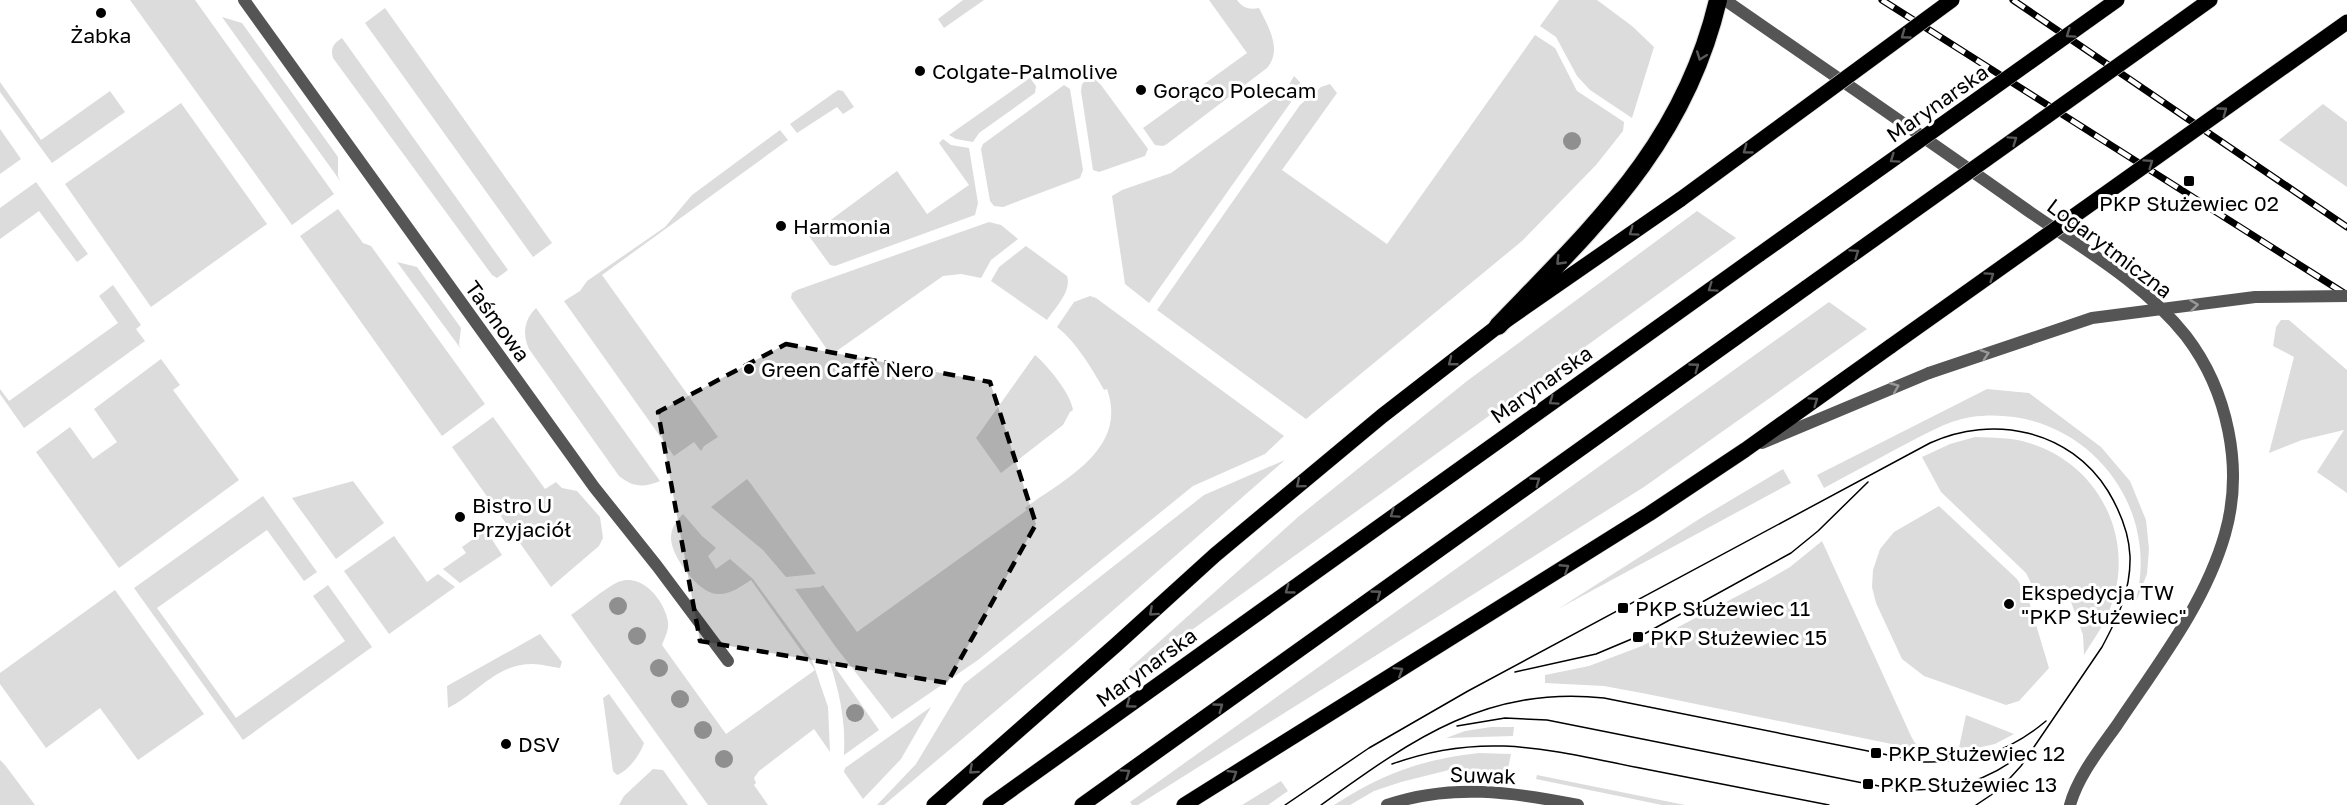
<svg xmlns="http://www.w3.org/2000/svg" width="2347" height="805" font-family="'Golos Text',sans-serif">
<style>
.green{fill:#dcdcdc}
.lines{fill:none;stroke-linecap:round;stroke-linejoin:round}
.primary-casing{stroke:#dbdbdb;stroke-width:16}
.motorway-casing{stroke:#dbdbdb;stroke-width:20}
.service{stroke:#555;stroke-width:12}
.minor{stroke:#555;stroke-width:12}
.primary{stroke:#000;stroke-width:15}
.motorway{stroke:#000;stroke-width:18}
.tram{stroke:#000;stroke-width:1.5}
.rail-casing{stroke:#000;stroke-width:7}
.rail{stroke:#fff;stroke-width:4.5;stroke-dasharray:14;stroke-linecap:butt}
.primary-bridge-casing{stroke:#dbdbdb;stroke-width:16;stroke-linecap:butt}
.service-bridge{stroke:#555;stroke-width:12}
.primary-bridge{stroke:#000;stroke-width:15}
.tree{fill:#8f8f8f}
.oneway{stroke:#595959}
.oneway2{stroke:#999}
.marked{fill:#000;fill-opacity:0.2;stroke:#000;stroke-width:4.5;stroke-dasharray:12 8;stroke-linejoin:round}
.poi-dot{fill:#000;stroke:#fff;stroke-width:2}
.labels{text-anchor:middle;dominant-baseline:central;stroke-width:6;stroke-linejoin:round;paint-order:stroke}
.poi-label{font-size:21px;fill:#000;stroke:#fff;text-anchor:start}
.street-label{font-size:21px;fill:#000;stroke:#fff}
</style>
<rect width="100%" height="100%" fill="#fff"/>
<!-- green -->
<g class="green">
<polygon points="130,0 195,0 334,194 292,225"/>
<polygon points="963,0 984,0 944,28 938,19"/>
<path d="M1209,0H1237C1243,8 1249,10 1259,8C1268,26 1283,50 1267,68L1167,144L1163,146L1155,145L1143,128L1247,53Z"/>
<polygon points="1559,0 1597,0 1632,26 1654,47 1632,118 1590,90 1577,76 1556,37 1540,26"/>
<polygon points="385,8 552,243 533,257 365,23"/>
<polygon points="222,17 242,23 338,157 338,176 341,182"/>
<polygon points="1535,35 1555,48 1577,91 1624,122 1623,131 1596,165 1522,241 1306,419 1157,310 1300,105 1321,87 1330,84 1337,93 1282,170 1387,244"/>
<path d="M342,38L508,270L497,278L492,275L333,58C330,48 334,43 342,38Z"/>
<polygon points="1294,76 1300,82 1298,92 1149,303 1125,284 1112,196 1122,190 1171,173 1286,90"/>
<polygon points="1030,78 1036,86 1035,93 979,133 973,142 956,139 949,135"/>
<polygon points="1089,78 1096,80 1101,85 1148,149 1145,156 1099,172 1093,170 1081,91 1082,84"/>
<polygon points="0,82 41,140 110,91 125,112 52,163 0,92"/>
<polygon points="1064,85 1070,89 1083,170 1080,178 1003,207 994,206 990,201 981,149 983,144"/>
<polygon points="838,90 843,91 854,107 843,114 837,107 797,133 790,124"/>
<polygon points="181,103 267,224 151,307 65,184"/>
<polygon points="2323,104 2347,122 2347,187 2279,140"/>
<polygon points="0,129 21,159 0,174"/>
<polygon points="780,130 788,140 602,275 718,437 704,446 701,451 694,442 674,456 564,301 580,291 587,281 665,227 692,195"/>
<polygon points="943,139 951,145 969,148 978,203 975,215 835,266 830,265 809,236 897,171 927,214 969,185 939,143"/>
<polygon points="36,182 88,254 77,262 39,211 0,239 0,208"/>
<polygon points="338,209 363,243 371,246 485,404 442,436 300,236"/>
<polygon points="1697,211 1736,238 1132,673 1129,669 1298,517 1467,381"/>
<polygon points="989,222 1001,225 1018,239 991,260 981,278 961,274 943,276 831,355 791,298 792,293 797,290"/>
<path d="M1026,246L1067,276C1072,291 1055,308 1047,320L991,281L999,267Z"/>
<polygon points="397,262 417,267 461,328 459,345 461,349"/>
<polygon points="113,285 141,325 136,329 145,341 24,428 0,394 0,389 9,401 118,323 99,296"/>
<path d="M1090,296L1096,298L1284,436L1265,454L1193,486L978,660L892,719L835,646L795,589L820,587L823,585L857,632L1027,510L1025,508C1066,478 1128,449 1107,389L1104,390C1091,367 1077,343 1057,327L1074,302Z"/>
<polygon points="1829,302 1867,329 1644,487 1138,805 1132,805 1130,802"/>
<path d="M536,308L660,481C643,488 633,487 619,476L529,349C522,334 524,320 536,308Z"/>
<polygon points="2281,320 2289,320 2347,370 2347,493 2317,472 2344,430 2302,440 2269,453 2294,357 2273,346 2276,327"/>
<path d="M1035,355C1048,366 1071,394 1073,410L1070,412L1063,425L1001,473L976,438Z"/>
<polygon points="161,359 180,385 173,390 239,480 119,568 36,452 70,427 93,459 117,442 94,409"/>
<path d="M1987,389L2029,393L2101,447L2130,481L2146,520L2149,549L2147,574L2135,604C2164,500 2078,402 1971,417C1946,421 1922,436 1900,447C1875,461 1849,474 1824,488L1817,475Z"/>
<polygon points="493,417 545,489 556,482 562,488 577,491 600,517 603,538 599,546 551,587 452,447"/>
<path d="M1975,437C1993,438 2012,437 2029,443C2103,465 2139,546 2107,616C2101,630 2091,643 2084,655L2083,635L2065,585L2036,593L2026,573L1941,492L1922,457L1950,444Z"/>
<polygon points="1285,460 1070,648 884,805 877,805 916,764 964,684 1204,495"/>
<polygon points="1783,469 1791,483 1558,609 1704,516"/>
<polygon points="747,479 751,484 816,574 786,577 763,550 711,507"/>
<polygon points="353,481 384,523 336,559 292,498"/>
<polygon points="263,496 317,572 304,581 267,530 157,608 236,718 345,641 313,596 328,585 372,647 243,740 134,588"/>
<polygon points="1939,506 2017,579 2027,595 2049,668 2019,701 2006,705 1924,676 1902,659 1876,603 1872,587 1873,570 1880,549 1894,532"/>
<path d="M683,514L702,536L716,548L708,556L716,569L730,559L753,579L812,660L828,707L830,752L814,729L759,771L754,778L756,783L754,785L768,805H708L571,615C586,605 602,590 618,582C642,572 665,601 668,622C669,630 665,637 662,645L726,734L815,670L751,580C740,587 730,595 717,594C698,593 671,556 671,538C671,528 676,521 683,514Z"/>
<polygon points="486,530 502,555 460,583 443,569 466,553 462,547"/>
<polygon points="394,536 427,582 438,574 455,587 389,634 344,571"/>
<polygon points="1822,541 1911,736 1915,743 1926,751 1647,694 1604,686 1545,683 1545,675 1589,666 1642,646 1766,581 1790,567"/>
<polygon points="115,590 204,714 138,760 100,708 46,748 0,684 0,673"/>
<path d="M540,634L562,662L560,668C551,667 542,664 532,664C496,664 477,694 448,708L447,686Z"/>
<path d="M828,657L879,730L844,755C846,720 839,690 828,657Z"/>
<path d="M609,694L644,743C640,755 628,771 617,775L613,771L603,698Z"/>
<polygon points="931,707 901,759 863,799 844,772 845,768"/>
<polygon points="1966,715 2014,734 1995,744 1958,752"/>
<polygon points="1491,727 1514,727 1513,736 1446,738 1465,731"/>
<path d="M1479,753L1511,754L1507,774L1453,769L1401,782L1374,791L1350,805H1334C1384,773 1420,760 1479,753Z"/>
<polygon points="0,760 5,765 35,805 0,805"/>
<polygon points="653,769 663,770 688,805 619,805 624,796"/>
<polygon points="1537,775 1685,805 1662,805 1536,779"/>
<polygon points="1281,781 1288,791 1268,805 1242,805"/>
</g>
<g class="lines">
<!-- primary casing -->
<g class="primary-casing">
<g id="primary">
<polyline points="2168,30 2210,0"/>
<polyline points="934,805 1117,644 1215,555 1382,416 1498,326 1681,199"/>
<polyline points="990,805 1760,254"/>
<polyline points="1082,805 1807,287"/>
<polyline points="1184,805 1649,514 1745,450 1891,346"/>
</g>
</g>
<!-- motorway casing -->
<g class="motorway-casing">
<path id="motorway" d="M1498,326C1596,224 1684,144 1718,0"/>
</g>
<!-- service -->
<polyline class="service" points="1762,443 1929,373"/>
<!-- minor -->
<g class="minor">
<polyline points="244,0 594,487 657,566 728,661"/>
<path d="M1725,0C1826,70 1927,139 2027,210C2082,248 2144,283 2186,336C2228,391 2244,468 2225,534C2205,604 2157,665 2117,725C2100,749 2078,776 2070,805"/>
<path d="M1387,805C1451,783 1513,792 1578,805"/>
</g>
<!-- primary -->
<use href="#primary" class="primary"/>
<!-- motorway -->
<use href="#motorway" class="motorway"/>
<!-- tram -->
<g class="tram">
<polyline points="1515,672 1596,654 1646,633 1791,553 1818,531 1868,482"/>
<path d="M1457,726L1505,718L1547,720L1868,784C1928,796 1978,791 2027,750"/>
<path d="M1392,764C1486,730 1552,751 1645,769C1706,781 1768,793 1829,805"/>
<path d="M1285,805L1369,748L1468,691L1930,443C1993,414 2070,430 2108,491C2120,511 2129,533 2130,556C2131,591 2118,617 2102,647L2021,766L2000,789L1976,805"/>
<path d="M1321,805C1413,739 1485,686 1604,698L1923,762C1972,763 2008,753 2046,721"/>
</g>
<!-- rail casing -->
<g class="rail-casing">
<g id="rail">
<polyline points="1882,0 2347,295"/>
<polyline points="2013,0 2347,227"/>
</g>
</g>
<!-- rail -->
<use href="#rail" class="rail"/>
<!-- primary-bridge casing -->
<g class="primary-bridge-casing">
<g id="primary-bridge">
<polyline points="1681,199 1952,0"/>
<polyline points="1760,254 2117,0"/>
<polyline points="1807,287 2168,30"/>
<polyline points="1891,346 2347,22"/>
</g>
</g>
<!-- service-bridge -->
<polyline class="service-bridge" points="1929,373 2092,318 2255,297 2347,296"/>
<!-- primary-bridge -->
<use href="#primary-bridge" class="primary-bridge"/>
</g>
<!-- trees -->
<g class="tree">
<circle cx="1572" cy="141" r="9"/>
<circle cx="618" cy="606" r="9"/>
<circle cx="637" cy="636" r="9"/>
<circle cx="659" cy="668" r="9"/>
<circle cx="680" cy="699" r="9"/>
<circle cx="855" cy="713" r="9"/>
<circle cx="703" cy="730" r="9"/>
<circle cx="724" cy="759" r="9"/>
</g>
<!-- one-way arrows -->
<defs><path id="oneway-chevron" d="M-2-3.5L2.5 0L-2 3.5" fill="none" stroke-width="1.6" stroke-linecap="round" stroke-linejoin="round" transform="scale(1.5)"/></defs>
<g class="oneway">
<use href="#oneway-chevron" transform="translate(2070 34) rotate(145)"/>
<use href="#oneway-chevron" transform="translate(1905 35) rotate(144)"/>
<use href="#oneway-chevron" transform="translate(1701 56) rotate(110)"/>
<use href="#oneway-chevron" transform="translate(2223 111) rotate(-36)"/>
<use href="#oneway-chevron" transform="translate(2013 140) rotate(-35)"/>
<use href="#oneway-chevron" transform="translate(1747 150) rotate(144)"/>
<use href="#oneway-chevron" transform="translate(1894 159) rotate(145)"/>
<use href="#oneway-chevron" transform="translate(2149 163) rotate(-35)"/>
<use href="#oneway-chevron" transform="translate(1633 232) rotate(145)"/>
<use href="#oneway-chevron" transform="translate(1855 253) rotate(-35)"/>
<use href="#oneway-chevron" transform="translate(1560 261) rotate(134)"/>
<use href="#oneway-chevron" transform="translate(1990 276) rotate(-35)"/>
<use href="#oneway-chevron" transform="translate(1712 288) rotate(145)"/>
<use href="#oneway-chevron" transform="translate(1452 362) rotate(142)"/>
<use href="#oneway-chevron" transform="translate(1695 367) rotate(-36)"/>
<use href="#oneway-chevron" transform="translate(1553 401) rotate(145)"/>
<use href="#oneway-chevron" transform="translate(1814 401) rotate(-35)"/>
<use href="#oneway-chevron" transform="translate(1536 481) rotate(-36)"/>
<use href="#oneway-chevron" transform="translate(1300 484) rotate(140)"/>
<use href="#oneway-chevron" transform="translate(1394 514) rotate(145)"/>
<use href="#oneway-chevron" transform="translate(1565 568) rotate(-33)"/>
<use href="#oneway-chevron" transform="translate(1289 590) rotate(144)"/>
<use href="#oneway-chevron" transform="translate(1377 594) rotate(-36)"/>
<use href="#oneway-chevron" transform="translate(1153 612) rotate(138)"/>
<use href="#oneway-chevron" transform="translate(1399 671) rotate(-32)"/>
<use href="#oneway-chevron" transform="translate(1130 704) rotate(144)"/>
<use href="#oneway-chevron" transform="translate(1219 707) rotate(-36)"/>
<use href="#oneway-chevron" transform="translate(973 770) rotate(138)"/>
<use href="#oneway-chevron" transform="translate(1126 773) rotate(-35)"/>
<use href="#oneway-chevron" transform="translate(1233 774) rotate(-32)"/>
</g>
<g class="oneway2">
<use href="#oneway-chevron" transform="translate(2194 305) rotate(-7)"/>
<use href="#oneway-chevron" transform="translate(1985 354) rotate(-19)"/>
<use href="#oneway-chevron" transform="translate(1895 387) rotate(-22)"/>
</g>
<!-- marked area -->
<path class="marked" d="M786,344L990,382L1036,524L947,683L700,641L658,412Z"/>
<!-- markers -->
<g class="poi-dot">
<circle cx="101" cy="13" r="6"/>
<circle cx="920" cy="71" r="6"/>
<circle cx="1141" cy="90" r="6"/>
<rect x="2183" y="175" width="12" height="12" rx="3"/>
<circle cx="781" cy="226" r="6"/>
<circle cx="749" cy="369" r="6"/>
<circle cx="460" cy="517" r="6"/>
<circle cx="2009" cy="604" r="6"/>
<rect x="1617" y="602" width="12" height="12" rx="3"/>
<rect x="1632" y="631" width="12" height="12" rx="3"/>
<circle cx="506" cy="744" r="6"/>
<rect x="1870" y="747" width="12" height="12" rx="3"/>
<rect x="1862" y="778" width="12" height="12" rx="3"/>
</g>
<g class="labels">
<!-- poi labels -->
<g class="poi-label">
<text x="101" y="35" text-anchor="middle">Żabka</text>
<text x="932" y="71">Colgate-Palmolive</text>
<text x="1153" y="90">Gorąco Polecam</text>
<text x="2189" y="203" text-anchor="middle">PKP Służewiec 02</text>
<text x="793" y="226">Harmonia</text>
<text x="761" y="369">Green Caffè Nero</text>
<text x="472" y="505">Bistro U<tspan x="472" dy="24">Przyjaciół</tspan></text>
<text x="2021" y="592">Ekspedycja TW<tspan x="2021" dy="24">"PKP Służewiec"</tspan></text>
<text x="1635" y="608">PKP Służewiec 11</text>
<text x="1650" y="637">PKP Służewiec 15</text>
<text x="518" y="744">DSV</text>
<text x="1888" y="753">PKP Służewiec 12</text>
<text x="1880" y="784">PKP Służewiec 13</text>
</g>
<!-- street labels -->
<g class="street-label">
<text transform="translate(1937 103) rotate(-35)">Marynarska</text>
<text transform="translate(2110 248) rotate(37)">Logarytmiczna</text>
<text transform="translate(498 321) rotate(54)">Taśmowa</text>
<text transform="translate(1541 384) rotate(-35)">Marynarska</text>
<text transform="translate(1146 667) rotate(-36)">Marynarska</text>
<text transform="translate(1483 775) rotate(2)">Suwak</text>
</g>
</g>
</svg>
